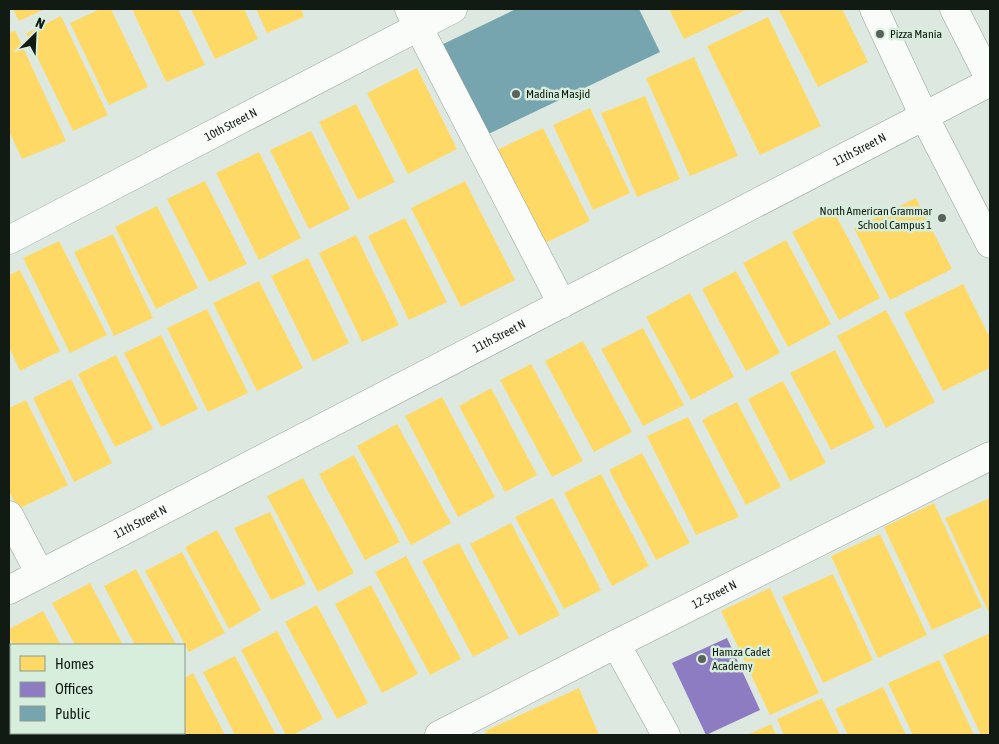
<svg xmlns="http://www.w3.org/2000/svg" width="999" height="744" font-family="'Asap Condensed',sans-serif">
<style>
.homes{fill:#ffd966}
.offices{fill:#8e7cc3}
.public{fill:#76a5af}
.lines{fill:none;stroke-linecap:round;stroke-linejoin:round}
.street-casing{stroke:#959e97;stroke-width:29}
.secondary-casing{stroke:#959e97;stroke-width:29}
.street{stroke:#fafcfa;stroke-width:28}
.secondary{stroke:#fafcfa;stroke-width:28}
.poi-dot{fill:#59625b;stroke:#d8eedd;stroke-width:2}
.labels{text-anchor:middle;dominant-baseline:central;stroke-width:5;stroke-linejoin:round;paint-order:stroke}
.poi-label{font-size:12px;fill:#121a14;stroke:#d8eedd;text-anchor:start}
.street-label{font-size:12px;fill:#121a14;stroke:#d8eedd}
</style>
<rect width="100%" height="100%" fill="#dde9e0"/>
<!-- homes -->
<g class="homes">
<polygon points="13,9 45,9 19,21"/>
<polygon points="100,9 111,9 148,87 109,105 70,23"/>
<polygon points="132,9 178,9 205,65 166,82"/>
<polygon points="191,9 244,9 258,39 215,59"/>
<polygon points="256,9 301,9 304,17 267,33"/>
<polygon points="669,9 748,9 684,39"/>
<polygon points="781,9 842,9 868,62 818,87 779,10"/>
<polygon points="61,16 108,115 73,131 26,34"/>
<polygon points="768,17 821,126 760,155 707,46"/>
<polygon points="15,30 66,141 22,159 9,131 9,34"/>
<polygon points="694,57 738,156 690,176 646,78"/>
<polygon points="417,68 457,149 408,174 367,93"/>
<polygon points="645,96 680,179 637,197 601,113"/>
<polygon points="356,104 395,182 358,200 319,122"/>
<polygon points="590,108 630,193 593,210 553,125"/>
<polygon points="543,128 590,221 539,246 493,152"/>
<polygon points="311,131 350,209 309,229 270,150"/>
<polygon points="259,152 301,238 259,260 216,173"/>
<polygon points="205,181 247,264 209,282 167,199"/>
<polygon points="465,181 515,280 461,307 411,208"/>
<polygon points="916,198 952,269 890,300 854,228"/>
<polygon points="157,206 198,288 156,309 115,227"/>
<polygon points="833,210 880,298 839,320 792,232"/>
<polygon points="405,218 447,302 409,320 368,236"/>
<polygon points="113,234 153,318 114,336 74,252"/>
<polygon points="356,235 399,325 362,342 319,253"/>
<polygon points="786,240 831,324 788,347 743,263"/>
<polygon points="59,241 107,335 70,353 23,258"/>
<polygon points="308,258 349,343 313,361 271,276"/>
<polygon points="20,270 60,351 20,371 9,347 9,275"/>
<polygon points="736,271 780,353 746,371 702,289"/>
<polygon points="259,281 303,368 257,391 213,303"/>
<polygon points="963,284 990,338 990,368 943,391 904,313"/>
<polygon points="690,293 734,377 691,400 646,317"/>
<polygon points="207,309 248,393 208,412 167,328"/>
<polygon points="886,310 935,402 886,428 837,336"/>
<polygon points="643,328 684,405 643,426 601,349"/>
<polygon points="161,335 198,409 161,427 124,353"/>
<polygon points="583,341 632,432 594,452 545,361"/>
<polygon points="835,350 875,428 831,450 790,373"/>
<polygon points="116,355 153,429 115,447 78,374"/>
<polygon points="531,364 583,461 552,477 500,380"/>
<polygon points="71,379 112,463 74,482 33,398"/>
<polygon points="783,381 826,463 790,481 748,399"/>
<polygon points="491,388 537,475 505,492 459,406"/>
<polygon points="442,397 495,497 458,517 405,416"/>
<polygon points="26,400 68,485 18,509 9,491 9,408"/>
<polygon points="737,402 781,487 746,505 702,420"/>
<polygon points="688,417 739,517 696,535 647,436"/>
<polygon points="397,424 451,523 411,545 357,446"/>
<polygon points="642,453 690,543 656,560 609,470"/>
<polygon points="354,455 400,542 365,560 319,474"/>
<polygon points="601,474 649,566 612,586 564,493"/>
<polygon points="303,478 354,573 318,592 267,496"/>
<polygon points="553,498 601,590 564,609 515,517"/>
<polygon points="990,498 990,615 945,518"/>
<polygon points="934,503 982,607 932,630 884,527"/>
<polygon points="270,512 306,584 271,600 234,528"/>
<polygon points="511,523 560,615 519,636 470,544"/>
<polygon points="217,530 261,610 229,629 185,547"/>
<polygon points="880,534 927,635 878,658 831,556"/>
<polygon points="459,543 509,638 473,657 422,561"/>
<polygon points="182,552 225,633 189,652 145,571"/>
<polygon points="406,556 461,659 430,675 375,572"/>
<polygon points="136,569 176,645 135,645 104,586"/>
<polygon points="833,574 873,660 823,683 782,597"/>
<polygon points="90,583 123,645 75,645 52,603"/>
<polygon points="371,585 418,674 382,693 335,604"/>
<polygon points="770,588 819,693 770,715 721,611"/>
<polygon points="317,605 368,703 337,719 285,622"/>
<polygon points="43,611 61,645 13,645 9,637 9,629"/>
<polygon points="277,631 323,719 293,735 286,735 241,650"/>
<polygon points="990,633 990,735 981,735 943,655"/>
<polygon points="235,656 276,735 235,735 203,672"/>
<polygon points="939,660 974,735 913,735 888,683"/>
<polygon points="193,673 225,735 179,735 178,733 184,733 184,678"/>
<polygon points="9,677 11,681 11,733 19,733 15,735 9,735"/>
<polygon points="883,687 906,735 848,735 835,709"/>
<polygon points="579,688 599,735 487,735 485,731"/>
<polygon points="822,698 840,735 784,735 777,719"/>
<polygon points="771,724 776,735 747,735"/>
<polygon points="82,733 104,733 105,735 77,735"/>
<polygon points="116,733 162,733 164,735 118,735"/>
</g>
<!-- offices -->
<polygon class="offices" points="727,638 760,710 706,735 672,663"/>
<!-- public -->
<polygon class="public" points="516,9 639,9 660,52 482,137 437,47"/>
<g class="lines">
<!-- street casing -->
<g class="street-casing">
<g id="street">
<polyline points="409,9 562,304"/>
<polyline points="874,9 924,116 990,244"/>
<path id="s1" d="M9,240L453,9"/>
<polyline points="9,515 40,574"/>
<path id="s2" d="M9,590L990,82"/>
<polyline points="616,644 666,735"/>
<path id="s3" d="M439,735L616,644L990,456"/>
</g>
</g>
<!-- secondary casing -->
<g class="secondary-casing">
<polyline id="secondary" points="954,9 990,80"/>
</g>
<!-- street -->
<use href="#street" class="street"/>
<!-- secondary -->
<use href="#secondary" class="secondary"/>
</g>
<!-- markers -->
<g class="poi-dot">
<circle cx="880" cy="34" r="5"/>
<circle cx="516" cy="94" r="5"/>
<circle cx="942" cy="218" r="5"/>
<circle cx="702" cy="659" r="5"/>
</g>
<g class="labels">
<!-- poi labels -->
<g class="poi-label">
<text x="890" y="34">Pizza Mania</text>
<text x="526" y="94">Madina Masjid</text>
<text x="932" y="211" text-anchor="end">North American Grammar<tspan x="932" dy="14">School Campus 1</tspan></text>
<text x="712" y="652">Hamza Cadet<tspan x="712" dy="14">Academy</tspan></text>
</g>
<!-- street labels -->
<g class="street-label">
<text stroke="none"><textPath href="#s1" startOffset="250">10th Street N</textPath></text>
<text stroke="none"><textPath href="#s2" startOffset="958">11th Street N</textPath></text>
<text stroke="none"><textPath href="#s2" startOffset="552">11th Street N</textPath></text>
<text stroke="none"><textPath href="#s2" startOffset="148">11th Street N</textPath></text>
<text stroke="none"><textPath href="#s3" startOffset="309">12 Street N</textPath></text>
</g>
</g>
<!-- border -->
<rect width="999" height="744" fill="none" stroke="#121a14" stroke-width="20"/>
<!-- legend -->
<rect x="10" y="644" width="175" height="90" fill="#d8eedd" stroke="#89998d"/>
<rect x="20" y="656" width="25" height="15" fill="#ffd966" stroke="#89998d"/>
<text x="55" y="669" font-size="15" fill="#121a14">Homes</text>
<rect x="20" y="682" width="25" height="15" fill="#8e7cc3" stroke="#89998d"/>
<text x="55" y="694" font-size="15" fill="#121a14">Offices</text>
<rect x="20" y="706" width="25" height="15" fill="#76a5af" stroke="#89998d"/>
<text x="55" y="719" font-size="15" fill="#121a14">Public</text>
<!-- north arrow -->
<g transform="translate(35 35) rotate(24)" stroke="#d8eedd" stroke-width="4" paint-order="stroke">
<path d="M0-4L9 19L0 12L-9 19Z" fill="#121a14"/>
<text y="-8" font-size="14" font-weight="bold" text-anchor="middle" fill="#121a14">N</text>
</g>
</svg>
